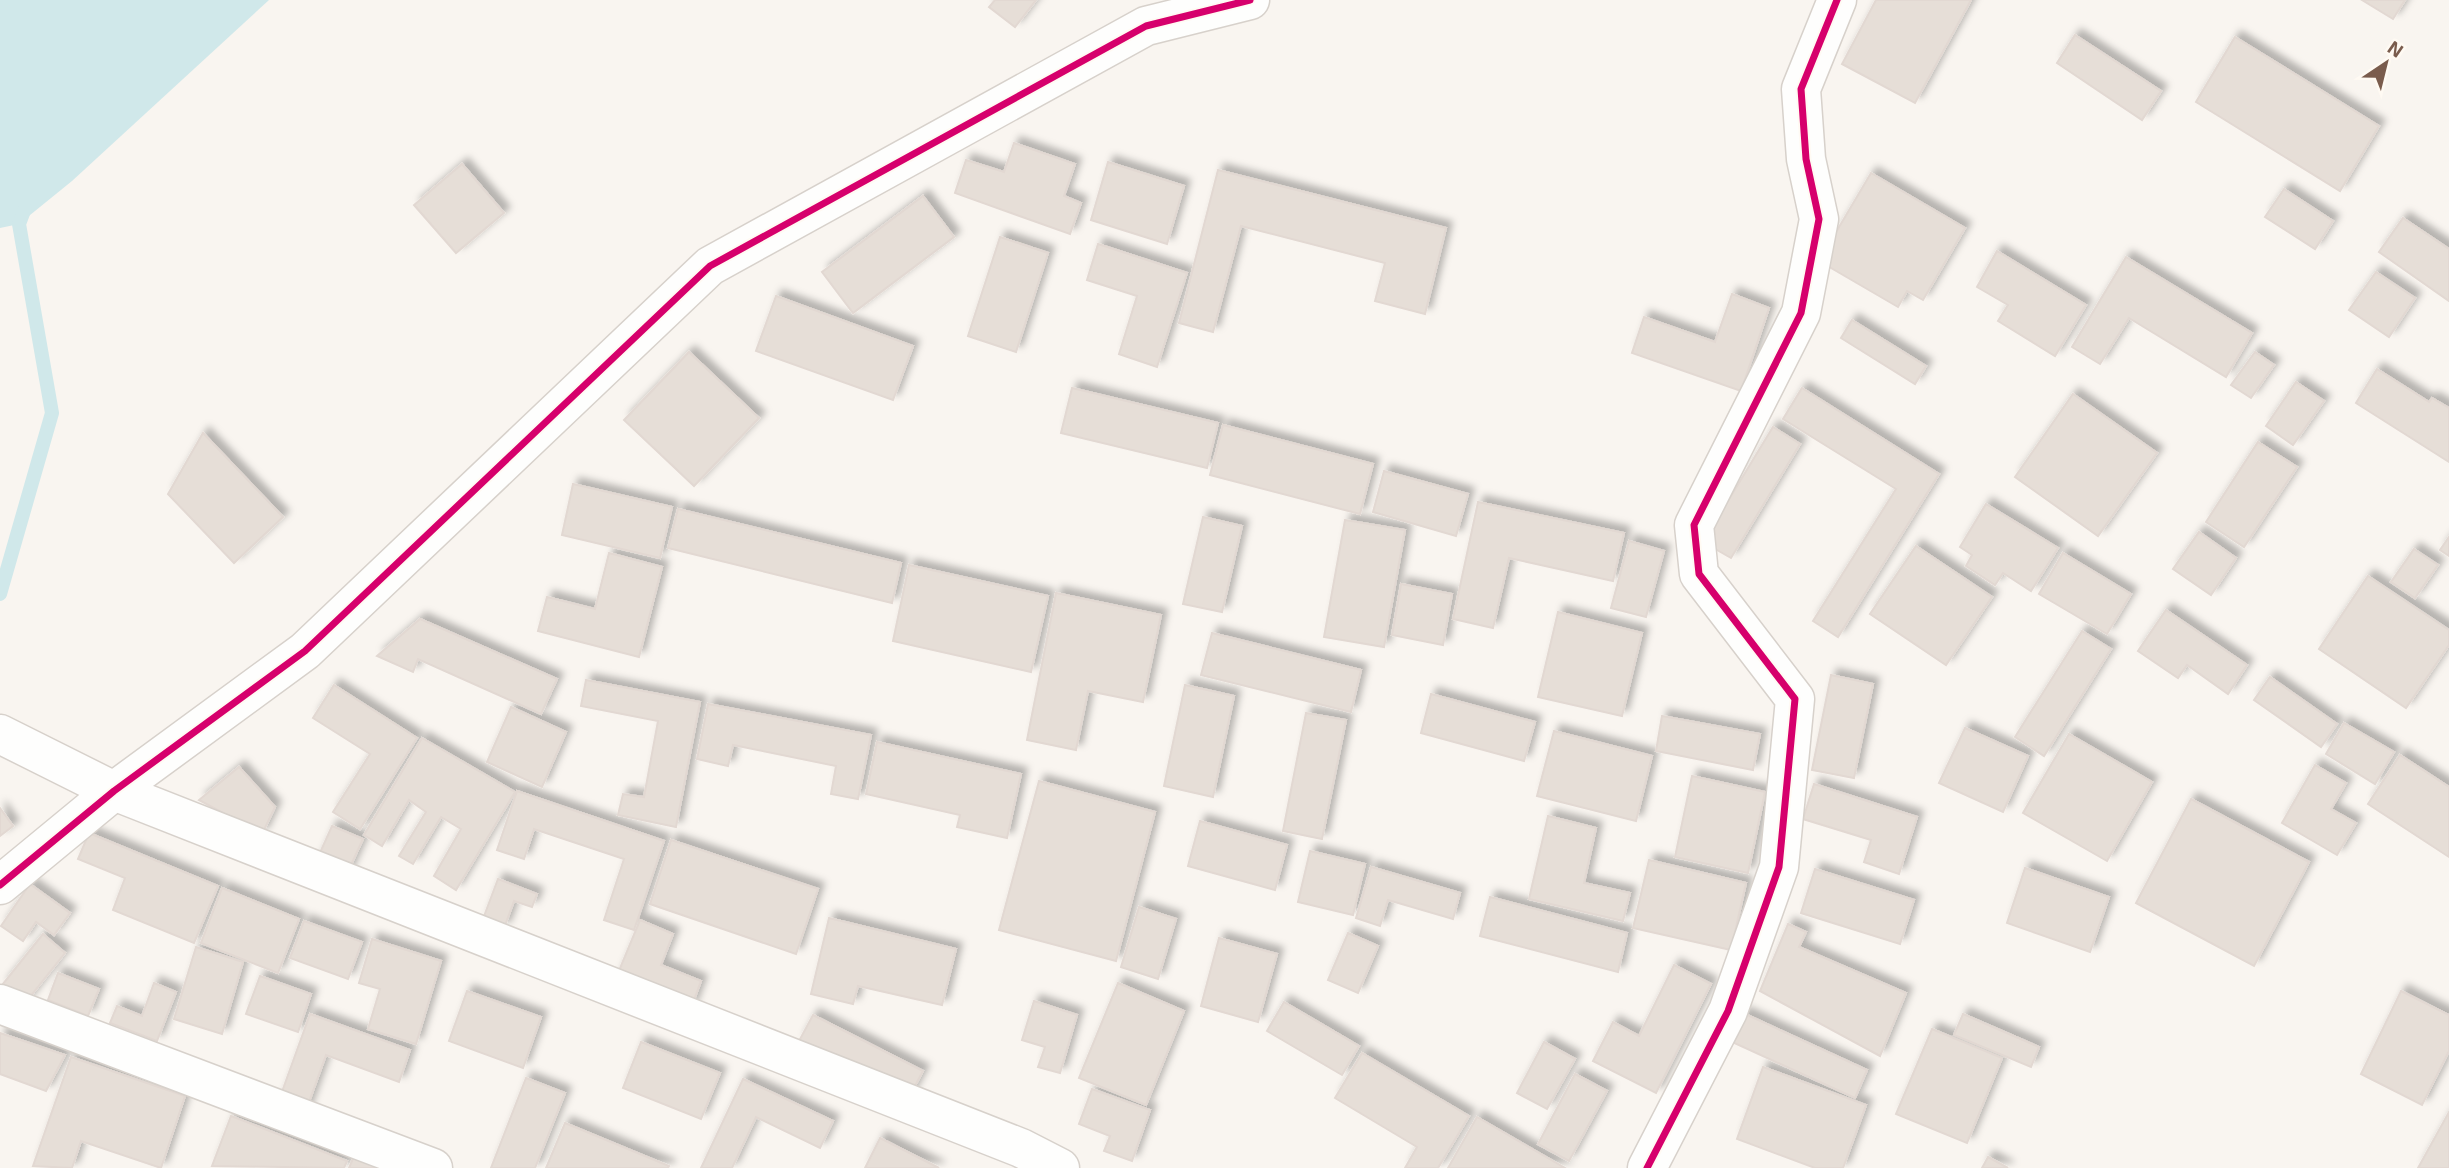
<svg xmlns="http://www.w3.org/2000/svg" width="2449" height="1168" font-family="'Exo 2',sans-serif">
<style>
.water{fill:#d0e8ea}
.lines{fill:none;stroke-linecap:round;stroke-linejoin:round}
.stream{stroke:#d0e8ea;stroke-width:14}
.building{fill:#e6ded7;stroke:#e2d8d2;stroke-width:2;filter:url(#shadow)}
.street-casing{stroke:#d7d1cb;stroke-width:41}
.street{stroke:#fefefd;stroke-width:38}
.cycleway-casing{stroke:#fffaf3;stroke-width:11}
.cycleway{stroke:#d6006c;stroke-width:7}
</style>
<defs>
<filter id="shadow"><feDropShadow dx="6" dy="-6" stdDeviation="3.5" flood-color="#0004"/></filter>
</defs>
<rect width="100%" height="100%" fill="#f9f5f0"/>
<!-- water -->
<polygon class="water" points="0,0 269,0 72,181 19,224 0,228"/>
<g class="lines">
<!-- stream -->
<polyline class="stream" points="0,594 52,413 19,224 25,208"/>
</g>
<!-- building -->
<g class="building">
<polygon points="995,0 1036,0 1015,27 989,7"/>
<polygon points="1876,0 1971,0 1915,103 1842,64"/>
<polygon points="2362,0 2405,0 2393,19"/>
<polygon points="2075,35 2161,91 2142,120 2057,63"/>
<polygon points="2235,37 2379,126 2340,191 2196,102"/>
<polygon points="1014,143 1075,164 1064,196 1081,203 1070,234 955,193 966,160 1004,172"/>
<polygon points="1108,162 1184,186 1167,244 1091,220"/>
<polygon points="462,164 504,213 456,253 414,205"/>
<polygon points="1218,170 1446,228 1425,314 1375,301 1385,263 1241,226 1213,332 1179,323"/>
<polygon points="1871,173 1965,228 1923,300 1907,291 1898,307 1819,261"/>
<polygon points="2284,189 2333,221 2315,249 2265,217"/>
<polygon points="923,196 954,237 853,313 822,272"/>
<polygon points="2403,218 2449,249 2449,301 2379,252"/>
<polygon points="1000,237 1048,253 1016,352 968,336"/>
<polygon points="1098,244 1187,273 1157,367 1119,354 1137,296 1087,280"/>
<polygon points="1997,251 2086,305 2055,356 1998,321 2008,305 1977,287"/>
<polygon points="2126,257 2252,333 2226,377 2129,318 2100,364 2072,347"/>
<polygon points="2376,272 2415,298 2389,337 2349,310"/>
<polygon points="1732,294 1769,308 1741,391 1632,353 1644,317 1715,342"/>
<polygon points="776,296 913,346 893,400 756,351"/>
<polygon points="1852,320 1926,366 1915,384 1841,338"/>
<polygon points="689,352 759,418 694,486 624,420"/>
<polygon points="2255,352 2274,365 2251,398 2231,385"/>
<polygon points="2377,369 2429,402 2432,398 2449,408 2449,462 2356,403"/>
<polygon points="2296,382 2324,401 2293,445 2266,426"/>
<polygon points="1072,388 1218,423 1207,468 1061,433"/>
<polygon points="1802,388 1939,474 1838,637 1813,621 1896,489 1783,419"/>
<polygon points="2073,394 2157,453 2098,536 2015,477"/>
<polygon points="1223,425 1373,464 1360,514 1210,475"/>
<polygon points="1773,427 1800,444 1731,558 1703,542"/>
<polygon points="203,433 283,517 234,563 168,494"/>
<polygon points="2258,442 2297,467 2244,547 2206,522"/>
<polygon points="1384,471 1468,494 1456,536 1373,512"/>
<polygon points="573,484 672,507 660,558 562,535"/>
<polygon points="1478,502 1624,533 1613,581 1509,558 1493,628 1453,619"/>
<polygon points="1986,504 2058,548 2031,591 2003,573 1995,585 1966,566 1972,555 1960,547"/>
<polygon points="678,509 901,563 892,603 668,548"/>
<polygon points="1203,517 1242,526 1222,612 1183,604"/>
<polygon points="1345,520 1405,530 1384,647 1324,637"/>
<polygon points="2199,532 2236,558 2211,595 2173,569"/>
<polygon points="2449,537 2449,556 2440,550"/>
<polygon points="1629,541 1664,551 1646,617 1611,608"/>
<polygon points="1916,546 1992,597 1946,665 1870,614"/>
<polygon points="2414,549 2438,565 2415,598 2391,582"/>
<polygon points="609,553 662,567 639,657 538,631 547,597 595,609"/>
<polygon points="2063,553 2131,594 2107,634 2039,594"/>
<polygon points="909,565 1048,596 1031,672 893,641"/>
<polygon points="2368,576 2449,630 2449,645 2406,708 2319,649"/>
<polygon points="1401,584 1452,594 1443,645 1392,635"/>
<polygon points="1056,593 1161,615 1143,702 1088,691 1076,750 1027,740"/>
<polygon points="2166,610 2247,665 2228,694 2187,665 2178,678 2138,651"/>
<polygon points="1558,612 1642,633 1622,716 1538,697"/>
<polygon points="420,619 557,679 541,714 418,659 413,672 377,656"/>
<polygon points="2082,631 2111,649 2044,756 2015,737"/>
<polygon points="1212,633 1361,670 1351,712 1201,675"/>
<polygon points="1831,675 1873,684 1854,778 1812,770"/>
<polygon points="2270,677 2337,724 2321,747 2254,700"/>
<polygon points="586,680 700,702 676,827 618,815 623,794 644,797 658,721 581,706"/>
<polygon points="334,685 417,738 360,829 333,812 370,754 313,718"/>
<polygon points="1185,685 1234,696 1213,797 1164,786"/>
<polygon points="1431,694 1535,722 1524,761 1421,733"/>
<polygon points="708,704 871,735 858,799 831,794 836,766 733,745 728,766 697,759"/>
<polygon points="511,707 566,732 542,787 487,762"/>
<polygon points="1306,713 1346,720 1322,839 1283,831"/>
<polygon points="1662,716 1760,734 1753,770 1656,751"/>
<polygon points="2344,723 2394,752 2375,784 2326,754"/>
<polygon points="1965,728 2028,756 2003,812 1939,783"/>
<polygon points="1554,731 1652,756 1636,821 1537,796"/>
<polygon points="2069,734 2152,782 2107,861 2023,813"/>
<polygon points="422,738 515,792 456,890 434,876 461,829 441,817 413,864 399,856 426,812 409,800 382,846 364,835"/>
<polygon points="877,742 1021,774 1007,838 957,827 960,815 866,794"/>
<polygon points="2400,755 2449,787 2449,857 2368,804"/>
<polygon points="2315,765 2346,783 2331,809 2356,823 2337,855 2282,823"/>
<polygon points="239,767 275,807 262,834 199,800"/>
<polygon points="1692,776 1765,792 1748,873 1675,857"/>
<polygon points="1039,781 1155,812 1116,961 999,930"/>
<polygon points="1814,784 1917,817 1899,874 1864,862 1871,840 1803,819"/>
<polygon points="517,791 664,841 634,930 604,920 624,859 534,829 524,859 497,850"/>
<polygon points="2191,799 2309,862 2254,966 2136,903"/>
<polygon points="0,808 13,826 0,836"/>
<polygon points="1548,816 1596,828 1584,883 1630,893 1623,921 1529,899"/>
<polygon points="1200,821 1287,845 1275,890 1188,866"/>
<polygon points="332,826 363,839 344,880 314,866"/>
<polygon points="89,833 218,886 194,943 113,910 125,878 78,859"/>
<polygon points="671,840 818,889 796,954 650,904"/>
<polygon points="1310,851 1365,864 1353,915 1298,902"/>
<polygon points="1649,860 1746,883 1731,950 1633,928"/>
<polygon points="1371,867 1460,893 1453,919 1388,900 1380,926 1356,918"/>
<polygon points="2025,868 2109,897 2090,952 2007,923"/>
<polygon points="1815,869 1914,900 1900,944 1801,913"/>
<polygon points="498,879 537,894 532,907 514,901 504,928 483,919"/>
<polygon points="30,884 70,913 54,935 36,922 23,941 1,926"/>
<polygon points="222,888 299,919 278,973 201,943"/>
<polygon points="1490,897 1627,933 1618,972 1480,936"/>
<polygon points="1139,907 1176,919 1158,979 1121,967"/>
<polygon points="829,918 956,949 942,1005 858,986 853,1004 811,994"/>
<polygon points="640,920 673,934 661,965 701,981 691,1008 616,978"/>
<polygon points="304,921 362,942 348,979 290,958"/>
<polygon points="1788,924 1806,932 1799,947 1906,993 1880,1056 1760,991"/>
<polygon points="1348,933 1378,946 1358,993 1328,980"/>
<polygon points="43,934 65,953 25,1003 2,985"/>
<polygon points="1219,938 1277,954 1258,1022 1201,1006"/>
<polygon points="372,939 441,961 416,1044 368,1029 380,989 359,983"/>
<polygon points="196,947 243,962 222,1034 174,1019"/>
<polygon points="1674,965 1711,984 1656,1093 1593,1061 1613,1022 1639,1036"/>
<polygon points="58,973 99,989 88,1016 48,1000"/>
<polygon points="260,976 311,994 298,1032 246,1014"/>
<polygon points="154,983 176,992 157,1041 110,1023 117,1006 142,1016"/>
<polygon points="1118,983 1184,1011 1146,1105 1079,1078"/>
<polygon points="467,991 541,1017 523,1068 449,1041"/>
<polygon points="2401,991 2449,1015 2449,1051 2422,1105 2361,1074"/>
<polygon points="1034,1001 1077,1015 1060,1073 1038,1067 1045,1047 1022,1040"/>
<polygon points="1284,1002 1359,1046 1342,1075 1267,1031"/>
<polygon points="1743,1013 1867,1070 1855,1098 1730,1041"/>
<polygon points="310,1014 410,1050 399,1082 326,1055 305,1113 278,1103"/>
<polygon points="1963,1014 2039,1047 2031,1067 1954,1035"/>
<polygon points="813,1015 923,1071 909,1097 799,1041"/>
<polygon points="1932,1029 2002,1058 1967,1143 1896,1114"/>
<polygon points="0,1033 65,1055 46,1091 0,1074"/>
<polygon points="641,1042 720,1073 701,1119 623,1088"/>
<polygon points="1544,1042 1575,1059 1547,1109 1517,1093"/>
<polygon points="1362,1053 1469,1116 1438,1168 1405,1168 1417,1147 1335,1098"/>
<polygon points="71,1057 185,1096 161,1168 81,1141 72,1168 33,1166"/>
<polygon points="1763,1067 1866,1105 1843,1168 1815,1168 1737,1139"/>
<polygon points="1575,1074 1607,1091 1569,1161 1538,1144"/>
<polygon points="526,1078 565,1093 535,1168 491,1168"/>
<polygon points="743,1079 833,1121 820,1148 756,1117 732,1168 701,1168"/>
<polygon points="1092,1089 1150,1110 1132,1161 1104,1151 1110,1136 1079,1124"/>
<polygon points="2449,1112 2449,1168 2418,1168"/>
<polygon points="231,1116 347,1161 344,1168 212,1166"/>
<polygon points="1477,1117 1565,1168 1448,1168"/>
<polygon points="565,1123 669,1166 668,1168 546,1168"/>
<polygon points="880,1138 939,1168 865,1168"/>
<polygon points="354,1156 385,1168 349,1168"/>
<polygon points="1988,1157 2008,1168 1982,1168"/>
</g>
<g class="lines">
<!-- street casing -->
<g class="street-casing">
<g id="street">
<polyline points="0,734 114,791 1021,1148 1060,1168"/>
<polyline points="0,885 114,791 305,651 710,266 1146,26 1250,0"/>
<polyline points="0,1004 433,1168"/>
<polyline points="1647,1168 1728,1011 1779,867 1795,699 1699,574 1694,525 1801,313 1819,219 1806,159 1801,89 1837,0"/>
</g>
</g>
<!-- street -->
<use href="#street" class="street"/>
<!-- cycleway casing -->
<g class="cycleway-casing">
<g id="cycleway">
<polyline points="0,885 114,791 305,651 710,266 1146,26 1250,0"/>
<polyline points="1647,1168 1728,1011 1779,867 1795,699 1699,574 1694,525 1801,313 1819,219 1806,159 1801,89 1837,0"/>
</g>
</g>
<!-- cycleway -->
<use href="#cycleway" class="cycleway"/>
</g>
<!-- north arrow -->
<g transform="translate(2386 63) rotate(35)" stroke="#fffaf3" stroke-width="5" paint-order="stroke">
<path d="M0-5L12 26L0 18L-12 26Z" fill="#7a5c4d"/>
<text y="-10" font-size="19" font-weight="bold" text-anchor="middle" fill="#7a5c4d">N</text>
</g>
</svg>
